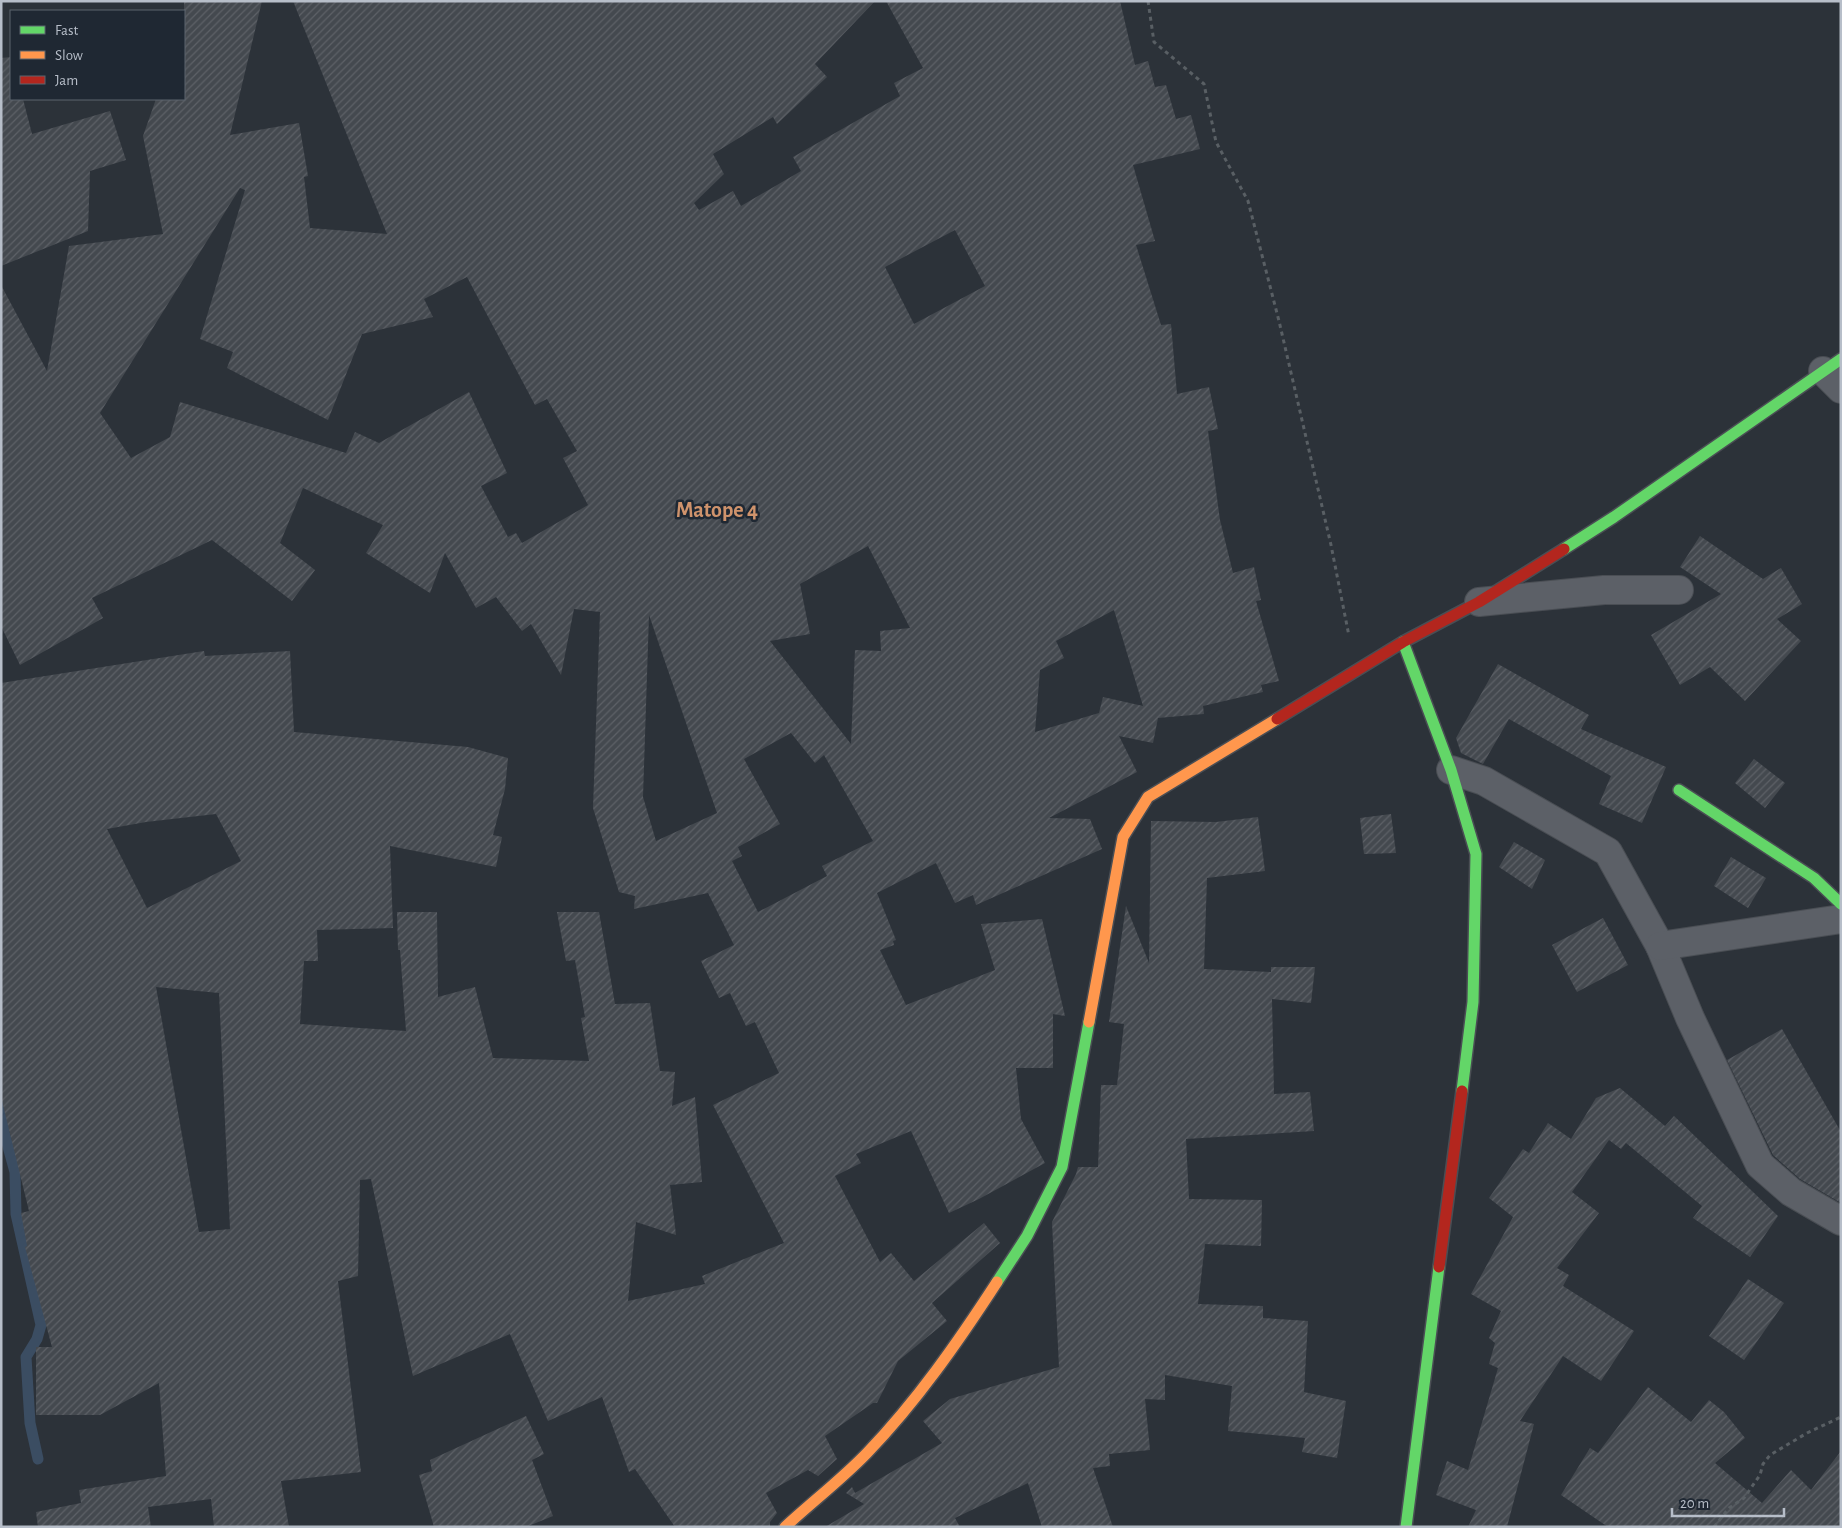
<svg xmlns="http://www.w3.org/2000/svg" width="1842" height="1528" font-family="'Alegreya Sans',sans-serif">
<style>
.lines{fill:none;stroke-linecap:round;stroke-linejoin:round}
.stream{stroke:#3b4d62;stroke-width:11}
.building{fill:url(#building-hatch);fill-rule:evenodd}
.street-casing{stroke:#4a4e54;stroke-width:30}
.fast-casing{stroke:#4a4e54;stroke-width:14}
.slow-casing{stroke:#4a4e54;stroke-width:14}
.jam-casing{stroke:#4a4e54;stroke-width:14}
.path{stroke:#595f64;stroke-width:3;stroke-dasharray:4 4;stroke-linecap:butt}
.street{stroke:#5c6067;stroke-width:28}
.fast{stroke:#63d668;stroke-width:11}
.slow{stroke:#ff974d;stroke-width:11}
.jam{stroke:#b3261e;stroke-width:11}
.labels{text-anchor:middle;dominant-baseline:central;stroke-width:5;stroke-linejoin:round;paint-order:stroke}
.quarter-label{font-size:22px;font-weight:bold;fill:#cf936c;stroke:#1f2833}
</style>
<defs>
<pattern id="building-hatch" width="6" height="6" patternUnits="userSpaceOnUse" patternTransform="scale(1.25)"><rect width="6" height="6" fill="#44494f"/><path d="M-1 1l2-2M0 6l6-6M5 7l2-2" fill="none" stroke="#5d6167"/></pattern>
</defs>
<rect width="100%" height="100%" fill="#2c3239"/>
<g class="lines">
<!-- stream -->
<polyline class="stream" points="5,1102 6,1113 4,1132 15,1172 16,1214 41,1325 37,1339 26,1357 30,1423 38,1459"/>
</g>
<!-- building -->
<g class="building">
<path d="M184,1H262L230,135L299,123L308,176L304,177L310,228L387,234L293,1H875L815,64L827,77L777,124L773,117L713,154L724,174L694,203L699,210L733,191L741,206L801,171L793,157L900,96L894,83L923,68L886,1H1120L1135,65L1148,61L1155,87L1166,85L1176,119L1191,115L1200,149L1133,165L1155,241L1136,245L1161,325L1171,324L1177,394L1209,387L1218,429L1208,431L1220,520L1233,573L1254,567L1261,600L1256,601L1279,681L1261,685L1263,692L1203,706L1204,714L1158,718L1153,743L1119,736L1137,772L1049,818L1090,819L1102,849L976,905L973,895L955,903L936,863L877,893L896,940L893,941L894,945L880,950L906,1005L995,970L981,924L1042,919L1065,1016L1053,1014V1068H1016L1021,1119L1045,1163L979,1199L949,1213L911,1131L856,1154L861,1163L835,1176L880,1262L891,1253L914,1281L984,1223L1000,1243L932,1303L947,1321L898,1361L877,1403H873L825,1436L837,1459L818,1476L808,1470L766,1493L777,1513L770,1522V1527H675L635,1469L629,1472L602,1397L548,1421L510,1334L413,1376L371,1179L360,1180L358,1276L338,1281L361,1472L281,1481L289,1527H214L211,1499L148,1507L151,1527H38L36,1512L81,1503L79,1490L166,1476L159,1383L100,1415H36V1347H52L25,1247L27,1246L21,1213L29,1211L1,1097V683L204,651L205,656L290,651L294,732L468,747L508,758L505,789L493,835L502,837L496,867L390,846L393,928L317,930L318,961H304L300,1024L406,1031L400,950H398L397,912H437L438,997L475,987L493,1058L589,1061L581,1018L585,1017L575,960L566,961L557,912H599L615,1004L650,1003L660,1071L675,1072L672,1106L695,1097L702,1182L670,1185L676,1235L636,1222L628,1301L705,1284L702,1276L784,1243L713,1105L779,1073L755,1022L746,1026L730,993L719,998L701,961L734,945L708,893L634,909L635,896L619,892L593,808L600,612L574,609L561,675L531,624L522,631L496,597L476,608L445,553L430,593L366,553L383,525L303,488L280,543L315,570L292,601L212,540L92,598L103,618L20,665L1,626V285L47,371L69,246L163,234L143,136L156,99H184ZM240,188L245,190L200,339L233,352L227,368L328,420L362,334L433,317L424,299L467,277L535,405L547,399L577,451L563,458L588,505L522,543L516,533L508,537L481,486L507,473L469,392L379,443L355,432L346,453L180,402L170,437L131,458L100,413ZM955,230L985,286L914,324L885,267ZM868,546L910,628L880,631L881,651L855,650L851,744L770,641L810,634L800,584ZM1114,610L1143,706L1103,697L1099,713L1035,732L1040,670L1064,658L1056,641ZM649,615L717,813L656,841L643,797ZM791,733L815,763L824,755L873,841L822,866L827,876L758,912L732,861L742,856L738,847L780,824L744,759ZM216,814L241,861L147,908L107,829L146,822ZM156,987L219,993L230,1229L199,1232Z"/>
<polygon points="11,57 11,99 23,99 32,134 110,111 126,160 90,171 88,231 1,266 1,58"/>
<polygon points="1700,536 1763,579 1781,568 1802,604 1777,619 1801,641 1745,701 1710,667 1680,685 1651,635 1721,594 1680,567"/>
<polygon points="1498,664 1589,715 1581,729 1666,767 1642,823 1599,804 1611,776 1509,719 1483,764 1461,753 1456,738"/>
<polygon points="1754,759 1785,783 1765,808 1735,783"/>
<polygon points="1391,814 1396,853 1364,854 1360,818"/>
<polygon points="1258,817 1265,871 1207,878 1204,969 1271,972 1271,974 1271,967 1315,967 1311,1003 1272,999 1274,1094 1310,1092 1314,1131 1186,1139 1189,1199 1262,1200 1261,1246 1205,1244 1198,1304 1263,1306 1263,1318 1308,1321 1304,1392 1346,1401 1337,1458 1302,1452 1305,1438 1228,1431 1232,1386 1165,1375 1165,1400 1145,1399 1150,1450 1109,1454 1110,1466 1093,1468 1113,1527 1042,1527 1028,1483 955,1518 960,1527 825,1527 864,1504 846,1493 852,1487 855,1493 942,1443 923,1421 950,1399 1059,1367 1052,1222 1076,1174 1078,1167 1098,1167 1101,1085 1117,1085 1124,1024 1109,1022 1126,906 1149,963 1151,821 1216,822"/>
<polygon points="1514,842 1545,860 1532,889 1499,867"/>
<polygon points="1731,857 1766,878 1748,908 1714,886"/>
<polygon points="1603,918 1628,965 1577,992 1552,945"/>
<polygon points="1782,1029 1841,1132 1841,1203 1800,1179 1773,1155 1727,1060"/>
<polygon points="1620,1088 1665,1126 1674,1116 1778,1216 1750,1257 1693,1218 1702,1206 1626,1143 1621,1149 1609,1140 1572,1192 1599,1213 1557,1268 1569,1275 1563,1286 1634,1331 1601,1381 1563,1356 1520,1421 1534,1424 1507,1527 1468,1527 1476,1510 1436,1495 1447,1461 1468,1470 1498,1368 1489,1364 1495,1343 1489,1338 1501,1311 1471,1294 1513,1217 1489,1198 1523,1149 1529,1153 1548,1123 1571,1139 1596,1098"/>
<polygon points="1748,1279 1784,1303 1744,1360 1709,1336"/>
<polygon points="1648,1387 1691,1422 1709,1400 1724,1412 1745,1438 1715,1463 1762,1503 1791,1470 1811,1490 1841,1451 1841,1527 1608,1527 1561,1495 1590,1448 1598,1453"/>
<polygon points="526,1416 544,1454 532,1460 553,1516 526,1527 434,1527 419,1475 432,1471 430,1460"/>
</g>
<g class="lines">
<!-- street casing -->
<g class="street-casing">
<g id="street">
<polyline points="1823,371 1841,389"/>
<polyline points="1479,602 1604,590 1679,590"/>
<polyline points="1451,770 1484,781 1608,852 1660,946 1690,1018 1760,1165 1791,1192 1841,1221"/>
<polyline points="1660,946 1841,919"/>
</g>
</g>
<!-- fast casing -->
<g class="fast-casing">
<g id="fast">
<polyline points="1564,549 1614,517 1841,359"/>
<polyline points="1403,642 1451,770 1476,854 1473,1002 1462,1091"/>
<polyline points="1679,790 1814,878 1841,904"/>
<polyline points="997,1282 1027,1236 1062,1167 1089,1022"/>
<polyline points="1406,1527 1439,1267"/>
</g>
</g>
<!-- slow casing -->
<g class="slow-casing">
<g id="slow">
<polyline points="1089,1022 1123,837 1148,797 1277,719"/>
<path d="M785,1527C812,1502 842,1479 867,1453C917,1401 958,1342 997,1282"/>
</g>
</g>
<!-- jam casing -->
<g class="jam-casing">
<g id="jam">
<polyline points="1277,719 1403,642 1479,602 1564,549"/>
<polyline points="1439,1267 1462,1091"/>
</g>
</g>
<!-- path -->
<g class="path">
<polyline points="1148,1 1154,42 1204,84 1216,142 1248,201 1279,321 1331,545 1349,636"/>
<polyline points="1714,1527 1729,1508 1744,1498 1760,1475 1763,1464 1770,1455 1807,1433 1841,1417"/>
</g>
<!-- street -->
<use href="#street" class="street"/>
<!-- fast -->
<use href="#fast" class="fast"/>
<!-- slow -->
<use href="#slow" class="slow"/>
<!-- jam -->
<use href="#jam" class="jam"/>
</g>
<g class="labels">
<!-- quarter labels -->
<g class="quarter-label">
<text x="717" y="510">Matope 4</text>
</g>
</g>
<!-- border -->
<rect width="1842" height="1528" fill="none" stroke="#b7bec9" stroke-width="5"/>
<!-- legend -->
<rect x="10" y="10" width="175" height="90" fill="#1f2833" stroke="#5c646f"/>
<rect x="20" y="26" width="25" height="8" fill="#63d668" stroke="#5c646f"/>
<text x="55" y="35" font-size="15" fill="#b7bec9">Fast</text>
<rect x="20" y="51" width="25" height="8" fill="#ff974d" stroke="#5c646f"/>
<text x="55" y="60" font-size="15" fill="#b7bec9">Slow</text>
<rect x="20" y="76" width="25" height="8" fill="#b3261e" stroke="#5c646f"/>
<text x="55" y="85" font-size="15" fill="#b7bec9">Jam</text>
<!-- scale -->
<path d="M1672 1508v8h112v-8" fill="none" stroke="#b7bec9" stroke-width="2.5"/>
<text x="1680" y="1508" font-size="15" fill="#b7bec9" stroke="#1f2833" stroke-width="4" paint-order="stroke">20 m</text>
</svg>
